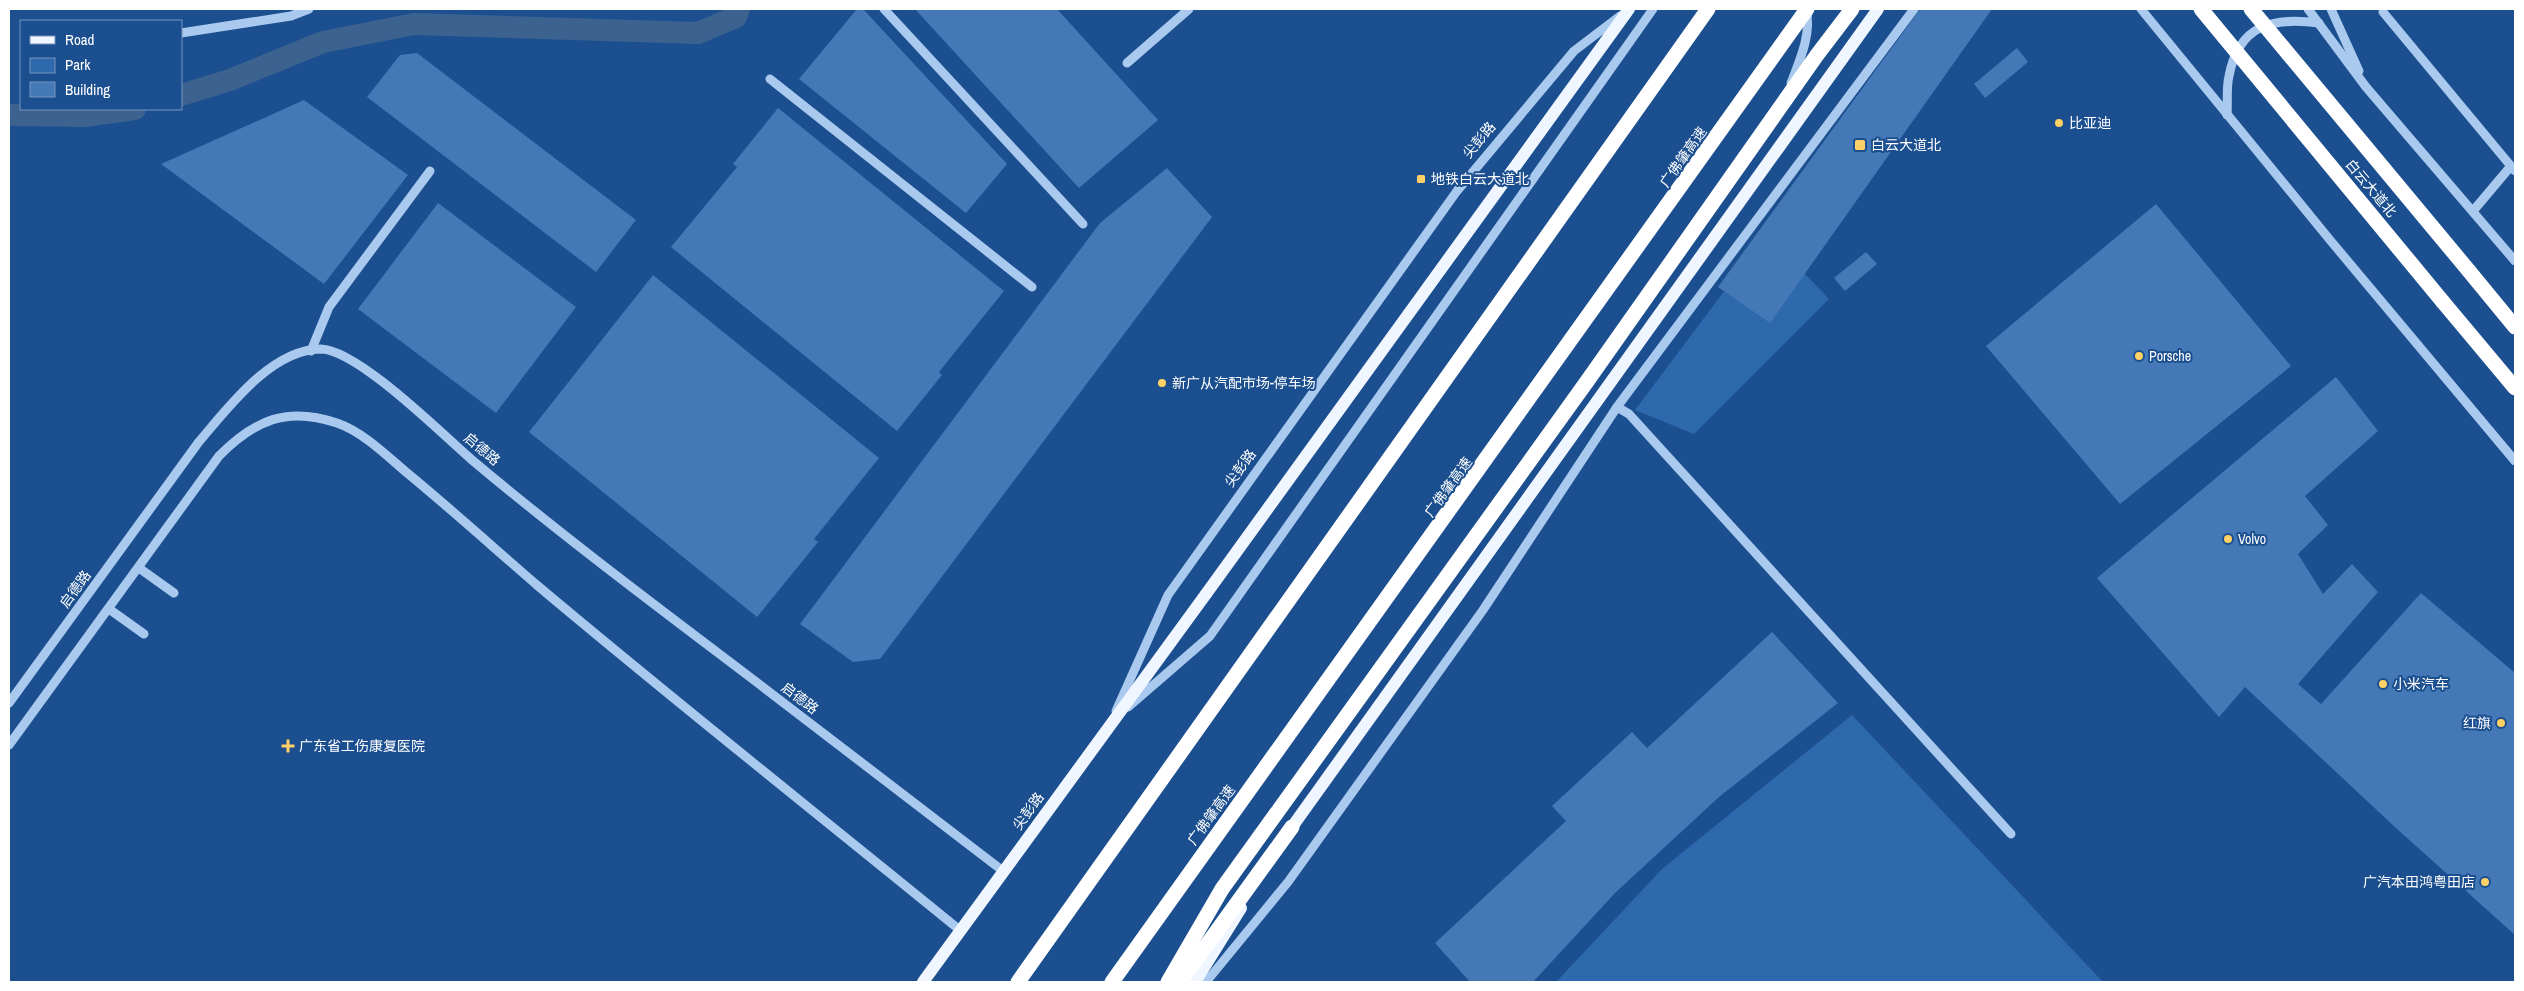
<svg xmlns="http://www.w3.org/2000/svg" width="2524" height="991" font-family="'Archivo Narrow','Noto Sans SC',sans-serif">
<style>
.green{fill:#2e69ad}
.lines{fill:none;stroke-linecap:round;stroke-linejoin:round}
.canal{stroke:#3c6290;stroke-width:22}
.building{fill:#4478b7}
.minor{stroke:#a9c9ee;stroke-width:9}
.major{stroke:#f0f6ff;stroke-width:12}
.highway{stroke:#fff;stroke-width:15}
.major-bridge{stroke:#f0f6ff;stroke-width:12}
.highway-bridge{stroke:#fff;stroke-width:15}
.poi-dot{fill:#ffd166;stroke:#1b4f8f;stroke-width:2}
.labels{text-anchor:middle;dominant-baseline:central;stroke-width:4;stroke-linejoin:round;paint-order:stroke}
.poi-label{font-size:14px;fill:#fff;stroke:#1b4f8f;text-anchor:start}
.street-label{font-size:14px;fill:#fff;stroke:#1b4f8f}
</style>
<rect width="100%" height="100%" fill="#1b4f8f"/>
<!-- green -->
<g class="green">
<polygon points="1767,234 1829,299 1694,434 1635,410"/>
<polygon points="1852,715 2103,982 1556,982 1662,869"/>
</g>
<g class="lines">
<!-- canal -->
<g class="canal">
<polyline points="181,95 230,80 323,42 414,24 698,33 736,17 739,9"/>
<polyline points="9,115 85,116 135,109"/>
</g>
</g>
<!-- building -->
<g class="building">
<polygon points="857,9 863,9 1007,164 966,213 799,79"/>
<polygon points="915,9 1057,9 1158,120 1079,188"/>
<polygon points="1920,9 1992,9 1770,323 1718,287"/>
<polygon points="2017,48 2028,62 1985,98 1974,84"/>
<polygon points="417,53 636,220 596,272 367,97 400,55"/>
<polygon points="304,100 408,175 324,284 161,164"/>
<polygon points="778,108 1004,291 939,372 942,375 897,431 671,247 737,167 733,164"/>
<polygon points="1167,168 1212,217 880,659 853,662 800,624 1100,223"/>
<polygon points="438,203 576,307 496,413 358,309"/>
<polygon points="2156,204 2291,366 2120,504 1986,346"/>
<polygon points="1866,252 1877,264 1845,291 1834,278"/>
<polygon points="653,275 879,458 814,539 818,542 757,617 529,432"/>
<polygon points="2336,377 2378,431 2305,496 2328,525 2298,554 2323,594 2352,564 2378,592 2298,684 2321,704 2421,593 2515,673 2515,935 2396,828 2245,687 2219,717 2097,578"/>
<polygon points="1772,632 1838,703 1719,797 1615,893 1533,982 1470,982 1435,943 1566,821 1552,806 1632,732 1647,748"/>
</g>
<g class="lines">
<!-- minor -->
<g class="minor">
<polyline points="884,9 1083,224"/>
<polyline points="2141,9 2330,240 2515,461"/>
<polyline points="2308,9 2366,87 2515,261"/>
<polyline points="2331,9 2359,71"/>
<polyline points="2383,12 2515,171"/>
<polyline points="181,33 291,16 309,9"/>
<polyline points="1127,63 1189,9"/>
<polyline points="770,79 1032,287"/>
<path d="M1791,83C1800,60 1812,33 1806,9"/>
<path d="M2227,115C2228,103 2226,88 2229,76C2239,24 2273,17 2319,23"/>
<polyline points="2473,211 2511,166"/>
<polyline points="311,351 329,307 430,171"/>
<polyline points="1617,407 1629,414 2011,834"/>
<polyline points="139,568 174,593"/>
<polyline points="109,609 144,634"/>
<path d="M9,703L198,443C227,409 271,349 321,349C358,350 442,434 472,460C565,538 663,611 759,684C841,746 922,809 1003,871"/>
<polyline points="1128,707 1210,636 1653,9"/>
<polyline points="1116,711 1168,595 1457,191 1574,51 1620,16"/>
<path d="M9,745L219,456C255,420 287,406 337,423C363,432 386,455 406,472C451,509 494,548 538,586C677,703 820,816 961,931"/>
<polyline points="1206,982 1288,882 1483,610 1617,407 1914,9"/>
</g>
<!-- major -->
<g class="major">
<polyline points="1287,834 1878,9"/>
<polyline points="923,982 1206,594"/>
<polyline points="1195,982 1241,908"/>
</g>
<!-- highway -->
<g class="highway">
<polyline points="2469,271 2515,327"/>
<polyline points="2443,302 2515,388"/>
<polyline points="1018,982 1708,9"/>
<polyline points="1168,982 1222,889 1588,380 1817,55 1852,9"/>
<polyline points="1180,982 1292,827"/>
</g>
<!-- major-bridge -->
<polyline class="major-bridge" points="1206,594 1629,9"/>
<!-- highway-bridge -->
<g class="highway-bridge">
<polyline points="2201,9 2443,302"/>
<polyline points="2251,9 2469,271"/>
<polyline points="1112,982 1807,9"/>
</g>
</g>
<!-- markers -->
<g class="poi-dot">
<circle cx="2059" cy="123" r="5"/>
<rect x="1854" y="139" width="12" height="12" rx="2.5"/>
<rect x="1416" y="174" width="10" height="10" rx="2.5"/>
<circle cx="2139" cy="356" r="5"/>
<circle cx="1162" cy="383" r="5"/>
<circle cx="2228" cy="539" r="5"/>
<circle cx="2383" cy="684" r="5"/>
<circle cx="2501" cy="723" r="5"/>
<path d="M285.5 738.5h5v5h5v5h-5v5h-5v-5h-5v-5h5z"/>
<circle cx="2485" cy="882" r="5"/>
</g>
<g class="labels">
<!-- poi labels -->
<g class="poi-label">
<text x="2069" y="123">比亚迪</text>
<text x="1871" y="145">白云大道北</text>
<text x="1431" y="179">地铁白云大道北</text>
<text x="2149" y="356">Porsche</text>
<text x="1172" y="383">新广从汽配市场-停车场</text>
<text x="2238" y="539">Volvo</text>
<text x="2393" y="684">小米汽车</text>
<text x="2491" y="723" text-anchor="end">红旗</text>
<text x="299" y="746">广东省工伤康复医院</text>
<text x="2475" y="882" text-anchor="end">广汽本田鸿粤田店</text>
</g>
<!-- street labels -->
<g class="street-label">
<text transform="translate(1479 140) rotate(-50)">尖彭路</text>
<text transform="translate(1683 157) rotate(-55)">广佛肇高速</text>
<text transform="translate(2371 188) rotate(50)">白云大道北</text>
<text transform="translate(482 449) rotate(40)">启德路</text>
<text transform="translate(1240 468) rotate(-54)">尖彭路</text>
<text transform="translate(1448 487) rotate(-54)">广佛肇高速</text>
<text transform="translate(75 589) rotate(-54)">启德路</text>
<text transform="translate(800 698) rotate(37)">启德路</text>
<text transform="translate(1028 811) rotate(-54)">尖彭路</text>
<text transform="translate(1211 815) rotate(-54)">广佛肇高速</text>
</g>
</g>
<!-- border -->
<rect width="2524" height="991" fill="none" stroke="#ffffff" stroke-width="20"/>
<!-- legend -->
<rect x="20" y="20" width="162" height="90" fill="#1b4f8f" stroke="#7695bc"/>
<rect x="30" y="36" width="25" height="8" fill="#f0f6ff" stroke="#7695bc"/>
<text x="65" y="45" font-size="15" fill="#ffffff">Road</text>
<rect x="30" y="58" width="25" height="15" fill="#2e69ad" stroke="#7695bc"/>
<text x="65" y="70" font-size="15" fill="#ffffff">Park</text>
<rect x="30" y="82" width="25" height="15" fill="#4478b7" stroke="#7695bc"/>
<text x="65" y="95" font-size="15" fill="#ffffff">Building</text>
</svg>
